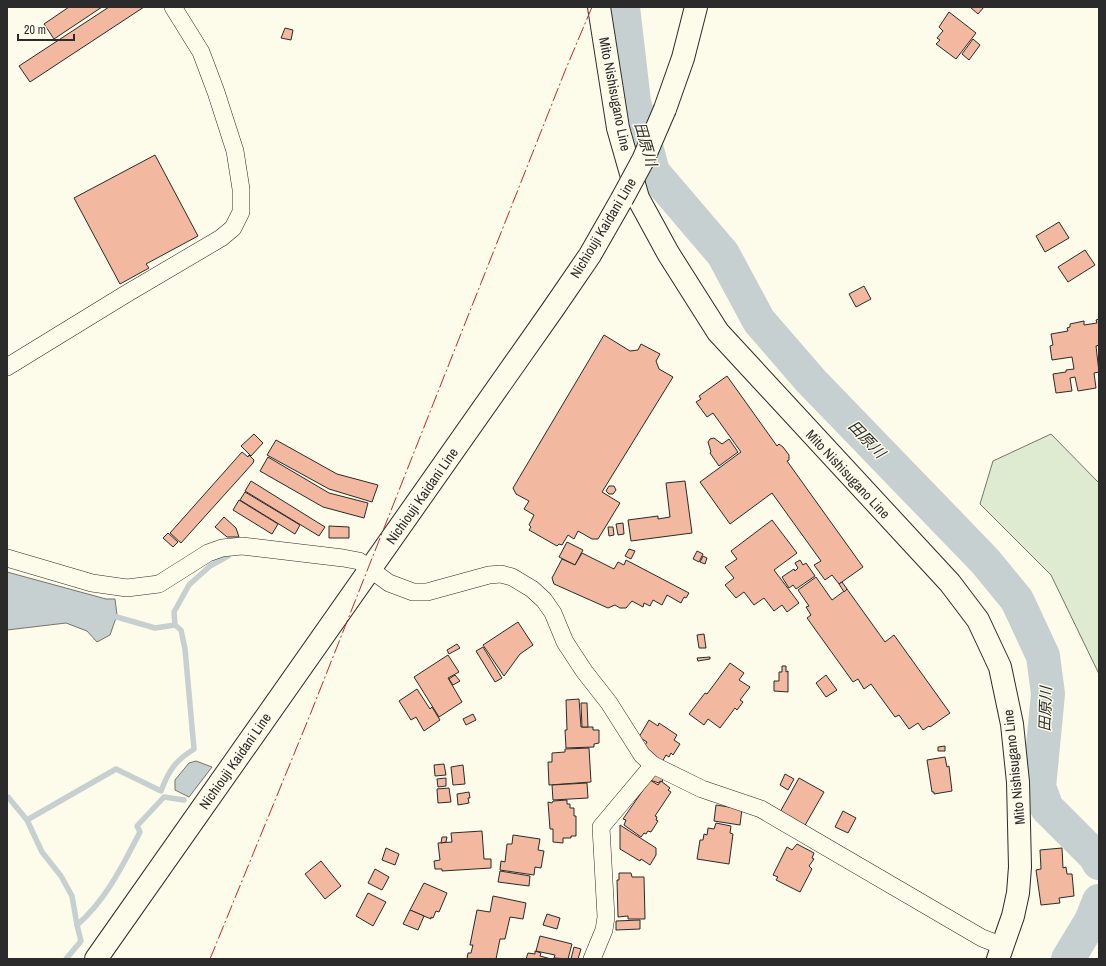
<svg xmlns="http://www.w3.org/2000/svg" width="1106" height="966" font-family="'Archivo Narrow','Noto Sans JP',sans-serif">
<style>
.green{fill:#deebd1;stroke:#74746e}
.water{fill:#c7d0d0;stroke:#74746e}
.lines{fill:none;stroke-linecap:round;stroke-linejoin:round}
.stream{stroke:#c7d0d0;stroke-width:5.5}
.river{stroke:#c7d0d0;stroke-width:34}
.building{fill:#f2b8a0;stroke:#2b2b2b}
.street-casing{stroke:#2b2b2b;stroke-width:18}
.secondary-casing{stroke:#2b2b2b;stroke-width:24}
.street{stroke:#fdfbea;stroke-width:17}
.secondary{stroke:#fdfbea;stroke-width:22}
.secondary-bridge-casing{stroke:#2b2b2b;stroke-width:24;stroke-linecap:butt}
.secondary-bridge{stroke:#fdfbea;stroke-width:22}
.power{stroke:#c62828;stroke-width:1;stroke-dasharray:14 3 2 3;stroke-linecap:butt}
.labels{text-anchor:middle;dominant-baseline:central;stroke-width:3;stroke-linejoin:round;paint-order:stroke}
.street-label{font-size:14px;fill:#2b2b2b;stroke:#fdfbea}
.water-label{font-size:15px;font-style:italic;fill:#2b2b2b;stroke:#fdfbea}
</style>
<rect width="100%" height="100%" fill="#fdfbea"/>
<!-- green -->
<polygon class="green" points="1051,434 1099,483 1099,674 1051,575 980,504 993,461"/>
<!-- water -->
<g class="water">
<polygon points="7,572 106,599 115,599 117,615 110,635 97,642 87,631 66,623 7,630"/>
<polygon points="196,761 212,767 189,797 175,790 175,780 189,763"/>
</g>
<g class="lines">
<!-- stream -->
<g class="stream">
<polyline points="110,615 155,628 175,625"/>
<polyline points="7,797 8,797 27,820 42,852 61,876 72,896 77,925"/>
<path d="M27,820L116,769L161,791C169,770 175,761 194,749L185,649L181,630L175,625L174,612L189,585L210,566L228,556"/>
<path d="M66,959L81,941L77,925C106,900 123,865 140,832L137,826L164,797L184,800"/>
</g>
<!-- river -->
<g class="river">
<polyline points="623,7 634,102 653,172 723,254 759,321 811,381 985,561 1017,600 1043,656 1048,694 1039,787 1047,808 1095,856 1099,863"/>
<polyline points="1068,959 1091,921 1099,901"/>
</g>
</g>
<!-- building -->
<g class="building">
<polygon points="69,7 102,7 54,39 44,24"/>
<polygon points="109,7 144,7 30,82 19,66"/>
<polygon points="970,7 984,7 978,14"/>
<polygon points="949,12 976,33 956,59 936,44 940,40 937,38 943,31 939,27"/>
<polygon points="285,28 293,30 291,40 281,38"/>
<polygon points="973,39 980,45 969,60 962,54"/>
<polygon points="155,155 198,236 146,264 149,268 120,284 74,198"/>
<polygon points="1059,222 1069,238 1045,252 1036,236"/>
<polygon points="1085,250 1095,265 1068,282 1058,267"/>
<polygon points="864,286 871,299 856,307 849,294"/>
<polygon points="1099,319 1099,345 1096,346 1099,372 1094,373 1096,388 1078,391 1075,377 1070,378 1072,391 1056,393 1053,374 1066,372 1066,370 1074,369 1072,357 1052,360 1050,346 1053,345 1051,334 1068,331 1067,328 1070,327 1070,324 1084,321 1084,325 1097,323 1096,320"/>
<polygon points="604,335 630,351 638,350 641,344 660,354 656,361 659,369 673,377 602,492 620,503 598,539 592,539 578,531 574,539 568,535 562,545 559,544 557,546 529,530 531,527 529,525 534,515 524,509 529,501 516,494 513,488"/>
<polygon points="727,376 777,446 779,444 783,447 789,455 789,460 787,461 863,567 839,584 832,575 825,580 814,565 821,561 772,493 730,524 700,482 741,452 713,413 707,417 696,402 701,399 699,396"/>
<polygon points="254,434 263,443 251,456 241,446"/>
<polygon points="714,438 722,444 729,439 738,452 719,466 710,453 711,452 708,442 710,439"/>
<polygon points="276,440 337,474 378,485 372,502 329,489 267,455"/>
<polygon points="242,452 248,457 249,455 254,460 253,463 181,543 170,533"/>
<polygon points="268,457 329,493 368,503 364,518 323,507 260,471"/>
<polygon points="251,481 325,527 319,536 245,491"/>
<polygon points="685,481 692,533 631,541 628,520 658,516 658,519 670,517 666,483"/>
<polygon points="609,486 614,486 616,490 613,494 609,494 606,491"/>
<polygon points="245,492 300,525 295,534 240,500"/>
<polygon points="239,500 278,524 272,534 233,510"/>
<polygon points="224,517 236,528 239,537 227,537 215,527"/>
<polygon points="772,520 797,553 774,570 799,603 787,612 782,605 774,611 764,598 754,605 744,592 736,598 725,585 734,578 725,567 737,559 731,551"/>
<polygon points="623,523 624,534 618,535 616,524"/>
<polygon points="329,526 349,527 349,538 329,538"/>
<polygon points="608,527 613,527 614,535 609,536"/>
<polygon points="168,533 178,542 173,547 163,538"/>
<polygon points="567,542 583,550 575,565 559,557"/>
<polygon points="629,549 635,551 631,559 625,556"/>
<polygon points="697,551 703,554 699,562 693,559"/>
<polygon points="582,553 614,569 618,562 624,565 626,560 689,593 686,598 684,597 681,603 667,595 662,605 653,600 650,606 644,603 643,607 632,601 626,608 620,608 615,605 608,608 554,584 552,578 562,559 575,565"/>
<polygon points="703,556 707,558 705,564 700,562"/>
<polygon points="800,560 803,565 806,563 815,576 796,589 793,585 789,588 782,577 794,569 795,571 798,568 795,563"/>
<polygon points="816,577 832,600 847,589 885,642 894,635 950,713 930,727 929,726 923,730 918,723 909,729 899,715 895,717 871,684 864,689 858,679 853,682 807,618 811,615 806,607 809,606 798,590"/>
<polygon points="842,582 847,589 844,592 839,584"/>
<polygon points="518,622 533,645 520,654 504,676 483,645"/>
<polygon points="704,634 706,648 699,648 697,635"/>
<polygon points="457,644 460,648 449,654 447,650"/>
<polygon points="483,647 502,678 495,682 476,651"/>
<polygon points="448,655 459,672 448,678 462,702 439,717 414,677"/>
<polygon points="710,657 710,659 698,661 697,658"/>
<polygon points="730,663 744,673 739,680 750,687 740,700 743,702 737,710 735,708 720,728 708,719 704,725 689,714 705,693 707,694"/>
<polygon points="782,666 786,666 786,672 788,671 788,692 774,691 774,681 779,681 779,672 782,672"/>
<polygon points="455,675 460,681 453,685 449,679"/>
<polygon points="826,675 837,690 826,697 816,683"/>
<polygon points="417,689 430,709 432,707 440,720 424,731 416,717 411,720 399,701"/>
<polygon points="579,699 581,727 593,727 593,730 599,730 599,743 594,744 594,747 566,748 565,730 567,730 566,700"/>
<polygon points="581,703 587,703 588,727 582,727"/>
<polygon points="473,714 476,720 466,725 463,719"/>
<polygon points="649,720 658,726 659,723 677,735 674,740 680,744 673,755 671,753 669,757 666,755 662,762 644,747 647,742 639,737"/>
<polygon points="945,746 945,751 938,751 938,747"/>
<polygon points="589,748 591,782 549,785 548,762 552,762 552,753 565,752 565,749"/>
<polygon points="945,757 947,767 949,766 952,791 934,794 934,792 932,792 927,760"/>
<polygon points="444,764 446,775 435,776 434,765"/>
<polygon points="463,765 465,784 453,785 451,767"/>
<polygon points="652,774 663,778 662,782 660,781 659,783 650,780"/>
<polygon points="785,774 794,779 788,790 780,785"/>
<polygon points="446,778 446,786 438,787 437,779"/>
<polygon points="799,778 824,792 804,827 780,812"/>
<polygon points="650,780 658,785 661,781 670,788 668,790 671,792 655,816 657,817 656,820 658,821 651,832 648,831 646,834 644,833 641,837 624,825 626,820 623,819"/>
<polygon points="587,783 588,798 553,800 552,785"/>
<polygon points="449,788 451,802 438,803 437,789"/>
<polygon points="469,792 470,798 468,798 469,803 458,805 457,794"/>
<polygon points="567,800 567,804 570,804 570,808 574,808 574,816 576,816 576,836 571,836 571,838 563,838 563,843 553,842 553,829 550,829 548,802 552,803 553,801"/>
<polygon points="716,805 742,809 740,825 714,821"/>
<polygon points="843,811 856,818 848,833 835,827"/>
<polygon points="716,823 731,826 730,833 733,834 729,864 697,859 700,840 703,840 704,834 707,835 708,828 714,829"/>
<polygon points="620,825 656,848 656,855 650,865 641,859 640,861 620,849"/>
<polygon points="482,831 484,859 491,859 491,868 442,871 442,869 435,869 434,861 440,860 438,843 452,842 451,833"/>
<polygon points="513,835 540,839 538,850 544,851 541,868 535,867 534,875 500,870 501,861 505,862 507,844 512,844"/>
<polygon points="442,837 447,837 446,842 441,843"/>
<polygon points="797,844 814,853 812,858 814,859 809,866 812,869 800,892 776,880 778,877 773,875 787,847 792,850"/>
<polygon points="386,848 399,854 395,865 382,860"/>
<polygon points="1062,848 1063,868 1066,867 1067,874 1072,874 1074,896 1059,898 1060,903 1041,905 1036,870 1041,869 1040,850"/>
<polygon points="321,861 341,886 325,899 305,874"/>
<polygon points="375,869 389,877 382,890 368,883"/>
<polygon points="500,871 530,876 529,886 498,882"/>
<polygon points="619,873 631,873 632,877 644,877 645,919 628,919 628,916 618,917 617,880 619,880"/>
<polygon points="424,883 447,893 439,912 436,911 433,918 431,917 431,919 410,910"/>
<polygon points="368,893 386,902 373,926 356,916"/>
<polygon points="493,896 526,903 523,919 510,917 505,939 500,939 496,959 467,959 468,953 471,953 473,945 470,945 477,910 490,912"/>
<polygon points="410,910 424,916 418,930 403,924"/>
<polygon points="547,914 560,918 557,929 543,925"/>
<polygon points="640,920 640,929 616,930 616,921"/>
<polygon points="540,936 572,944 568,959 554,958 555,955 536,951"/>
<polygon points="574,947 581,949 578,959 571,959"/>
<polygon points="535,951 541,953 540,956 551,959 526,959 528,953 535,954"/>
</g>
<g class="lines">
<!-- street casing -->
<g class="street-casing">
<g id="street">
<polyline points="7,367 126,294 221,238 233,228 241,212 241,189 235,151 216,92 201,52 173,7"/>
<polyline points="7,558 92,583 127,588 159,584 208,553 222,548 242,546 343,558 359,561 389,583 413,592 427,592 489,575 501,574 512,577 532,589 544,600 553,613 565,642 584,671 609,703 642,755 653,765"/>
<polyline points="592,959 604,930 606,917 601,827 653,765 702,789 761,809 982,938 1003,946"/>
</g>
</g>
<!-- secondary casing -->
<g class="secondary-casing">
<g id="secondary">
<polyline points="599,7 618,128 638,198 668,253 718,332 950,583 978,620 1000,667 1012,724 1018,782 1020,867 1018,893 1013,916 998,959"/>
<polyline points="665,109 683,58 696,7"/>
<polyline points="96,959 553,309 590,255 622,199"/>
</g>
</g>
<!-- street -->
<use href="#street" class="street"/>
<!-- secondary -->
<use href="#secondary" class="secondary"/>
<!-- secondary-bridge casing -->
<g class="secondary-bridge-casing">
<polyline id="secondary-bridge" points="622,199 643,160 665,109"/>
</g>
<!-- secondary-bridge -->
<use href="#secondary-bridge" class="secondary-bridge"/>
<!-- power -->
<polyline class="power" points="210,959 310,715 565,71 592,7"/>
</g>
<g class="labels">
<!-- street labels -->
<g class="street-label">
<text transform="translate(615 94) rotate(79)">Mito Nishisugano Line</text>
<text transform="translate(603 228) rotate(-59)">Nichiouji Kaidani Line</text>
<text transform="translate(848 474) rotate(47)">Mito Nishisugano Line</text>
<text transform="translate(422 496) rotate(-55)">Nichiouji Kaidani Line</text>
<text transform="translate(235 761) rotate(-55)">Nichiouji Kaidani Line</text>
<text transform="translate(1014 767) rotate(-96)">Mito Nishisugano Line</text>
</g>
<!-- water labels -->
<g class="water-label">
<text transform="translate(646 144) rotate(74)">田原川</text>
<text transform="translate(867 439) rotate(46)">田原川</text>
<text transform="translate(1045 709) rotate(-88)">田原川</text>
</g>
</g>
<!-- border -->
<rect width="1106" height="966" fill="none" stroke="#2b2b2b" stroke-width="16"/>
<!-- scale -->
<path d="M18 34v6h56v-6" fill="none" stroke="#2b2b2b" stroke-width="2"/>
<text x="24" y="34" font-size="12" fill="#2b2b2b" stroke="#fdfbea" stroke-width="3" paint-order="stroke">20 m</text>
</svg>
